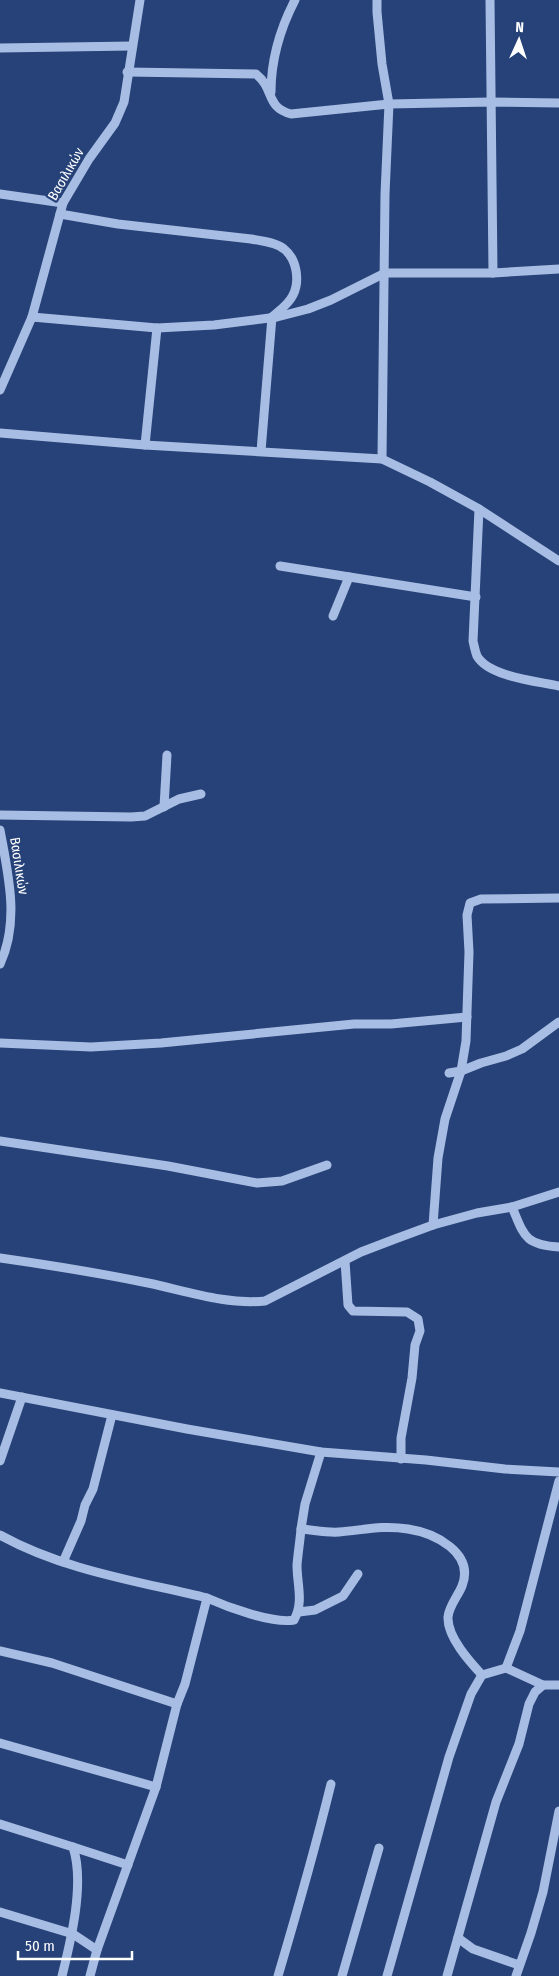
<svg xmlns="http://www.w3.org/2000/svg" width="559" height="1976" font-family="'Fira Sans Condensed',sans-serif">
<style>
.lines{fill:none;stroke-linecap:round;stroke-linejoin:round}
.minor{stroke:#a8bde3;stroke-width:9}
.labels{text-anchor:middle;dominant-baseline:central;stroke-width:4.5;stroke-linejoin:round;paint-order:stroke}
.street-label{font-size:14px;fill:#fff;stroke:#264278}
</style>
<rect width="100%" height="100%" fill="#264278"/>
<g class="lines">
<!-- minor -->
<g class="minor">
<polyline points="377,0 377,12 382,64 389,104 385,194 382,459"/>
<polyline points="490,0 493,273"/>
<polyline points="0,48 132,46"/>
<path d="M127,72L256,74C275,89 265,107 291,114L389,104L490,102L559,103"/>
<path d="M271,92C271,59 280,29 295,0"/>
<polyline points="0,194 63,203"/>
<path d="M60,214L118,224L251,239C261,241 276,242 284,249C297,259 300,281 293,295C289,304 279,311 272,317L261,451"/>
<polyline points="32,317 157,328 214,325 277,317 308,309 331,300 385,273 493,273 559,269"/>
<polyline points="0,390 32,317 63,203 89,159 115,123 124,102 140,0"/>
<polyline points="0,433 145,445 382,459 430,482 479,509 559,561"/>
<polyline points="145,445 157,328"/>
<path d="M479,509L473,641C474,645 475,651 477,656C489,677 537,681 559,686"/>
<polyline points="280,566 476,597"/>
<polyline points="333,616 349,577"/>
<polyline points="164,807 167,755"/>
<polyline points="0,815 131,817 145,816 179,799 201,794"/>
<path d="M0,830C8,874 20,921 0,964"/>
<polyline points="0,1043 91,1047 161,1043 354,1024 391,1024 467,1017"/>
<polyline points="449,1073 461,1071 481,1063 506,1056 522,1049 559,1022"/>
<polyline points="0,1141 168,1166 257,1183 282,1181 327,1165"/>
<path d="M512,1207C524,1235 524,1245 559,1247"/>
<polyline points="433,1225 438,1158 445,1119 461,1071 466,1041 469,952 467,915 470,903 481,899 559,898"/>
<path d="M0,1258C49,1265 99,1273 148,1283C186,1291 226,1305 265,1301L361,1252L395,1239L433,1225L477,1213L512,1207L559,1192"/>
<polyline points="345,1261 348,1305 353,1311 407,1312 418,1319 420,1331 415,1345 412,1378 401,1438 401,1459"/>
<polyline points="0,1393 187,1429 321,1452 426,1460 505,1469 559,1472"/>
<polyline points="0,1461 22,1397"/>
<polyline points="301,1529 305,1504 321,1452"/>
<path d="M0,1535C63,1570 137,1581 207,1598"/>
<polyline points="63,1562 81,1521 85,1505 93,1489 112,1415"/>
<polyline points="299,1612 315,1610 343,1596 358,1574"/>
<polyline points="0,1651 52,1663 177,1704"/>
<polyline points="506,1668 520,1631 559,1481"/>
<polyline points="0,1743 156,1787"/>
<path d="M0,1824L73,1847C85,1883 71,1940 62,1976"/>
<polyline points="73,1847 128,1865"/>
<polyline points="0,1912 73,1934 97,1950"/>
<polyline points="458,1938 473,1949 519,1965"/>
<path d="M90,1976L97,1950L156,1787L177,1704L185,1684L207,1598C227,1607 273,1624 294,1620C304,1602 297,1585 297,1565C298,1553 300,1541 301,1529C314,1530 327,1533 339,1532C364,1530 382,1525 408,1529C435,1533 475,1553 462,1586C458,1596 449,1606 448,1617C447,1637 470,1662 482,1675"/>
<path d="M278,1976C297,1912 315,1849 331,1784"/>
<polyline points="342,1976 379,1848"/>
<polyline points="387,1976 449,1757 471,1694 482,1675 506,1668 543,1685 559,1685"/>
<polyline points="447,1976 496,1802 519,1744 529,1704 535,1692 543,1685"/>
<polyline points="516,1976 531,1933 543,1892 559,1811"/>
</g>
</g>
<g class="labels">
<!-- street labels -->
<g class="street-label">
<text transform="translate(66 174) rotate(-60)">Βασιλικών</text>
<text transform="translate(19 866) rotate(81)">Βασιλικών</text>
</g>
</g>
<!-- north arrow -->
<g transform="translate(519 40) rotate(3)" stroke="#264278" stroke-width="4" paint-order="stroke">
<path d="M0-4L9 19L0 12L-9 19Z" fill="#ffffff"/>
<text y="-8" font-size="14" font-weight="bold" text-anchor="middle" fill="#ffffff">N</text>
</g>
<!-- scale -->
<path d="M18 1951v8h114v-8" fill="none" stroke="#ffffff" stroke-width="2.5"/>
<text x="25" y="1951" font-size="15" fill="#ffffff" stroke="#264278" stroke-width="4" paint-order="stroke">50 m</text>
</svg>
